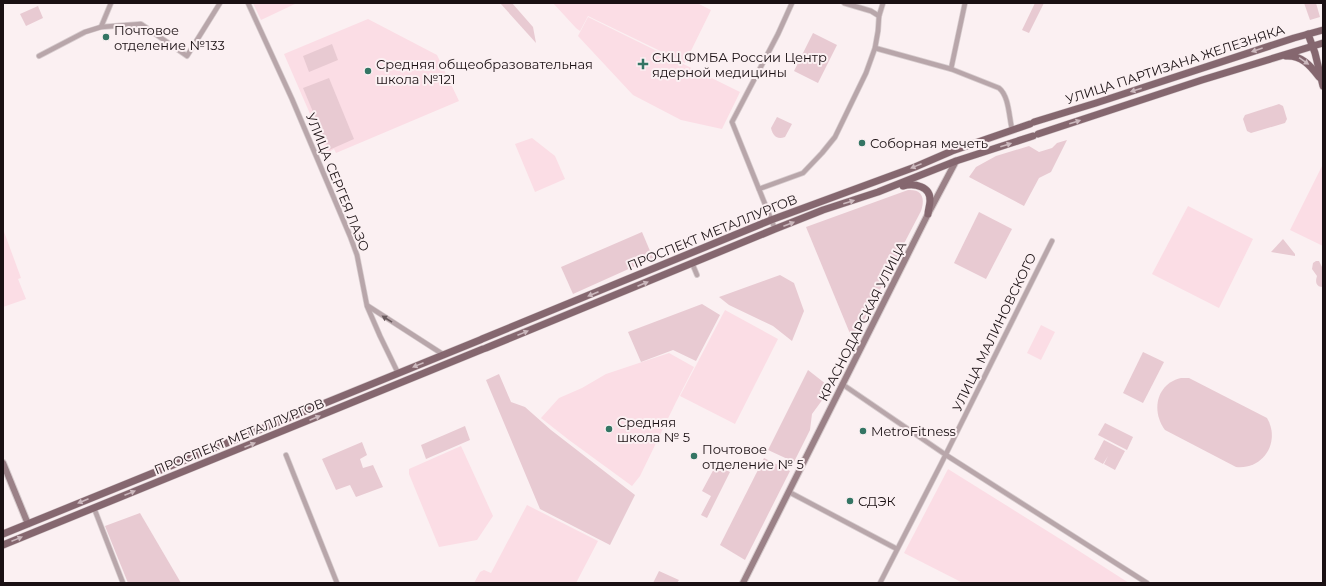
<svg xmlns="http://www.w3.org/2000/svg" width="1326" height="586" font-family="Montserrat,sans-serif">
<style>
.built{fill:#fbdde5}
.green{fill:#e8cad2}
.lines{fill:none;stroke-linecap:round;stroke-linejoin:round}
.minor-casing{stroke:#d7ccce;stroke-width:6}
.secondary-casing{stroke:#d7ccce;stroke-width:8}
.primary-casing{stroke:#d7ccce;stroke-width:8}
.minor{stroke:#b8a6aa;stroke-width:4.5}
.secondary{stroke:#9b8187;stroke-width:6}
.primary{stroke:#85676f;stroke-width:7}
.oneway{fill:#ccb9be}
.oneway2{fill:#695b5e}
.poi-dot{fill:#347564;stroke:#fbf0f2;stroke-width:1.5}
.labels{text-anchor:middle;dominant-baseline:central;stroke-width:4;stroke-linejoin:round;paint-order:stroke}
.poi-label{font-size:13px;fill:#1a1013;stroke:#fbf0f2;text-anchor:start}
.street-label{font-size:13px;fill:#1a1013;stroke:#fbf0f2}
</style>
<rect width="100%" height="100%" fill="#fbf0f2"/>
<!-- built -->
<g class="built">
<polygon points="253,3 297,3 261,20"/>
<polygon points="553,3 697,3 711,10 685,63 588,16 580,31 576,28"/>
<polygon points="588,17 740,92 722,129 681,120 633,95 578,36"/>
<polygon points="368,19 437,55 459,101 336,153 334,149 327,153 284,54"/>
<polygon points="532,138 555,156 565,179 535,192 515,144"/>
<polygon points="1323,164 1323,246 1290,230"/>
<polygon points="1188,206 1253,239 1219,308 1152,274"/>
<polygon points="3,229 21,278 18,279 26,299 3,307"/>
<polygon points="725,310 778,339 735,424 680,396"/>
<polygon points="1041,325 1055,332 1041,360 1027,353"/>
<polygon points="669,353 694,367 676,402 640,476 632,486 569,440 541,418 559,398 582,388 606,374"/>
<polygon points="461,446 493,516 477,540 439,547 409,474 409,469"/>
<polygon points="948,469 1065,542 1129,583 963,583 904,553"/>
<polygon points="527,505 598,541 576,583 474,583 480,572 484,570 491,573"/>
</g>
<!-- green -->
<g class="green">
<polygon points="500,3 512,3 533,27 536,43"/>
<polygon points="1035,3 1044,3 1029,33 1022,30"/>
<polygon points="1304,3 1316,3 1320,17 1310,20"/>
<polygon points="38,6 43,18 26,26 20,14"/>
<polygon points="813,33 837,45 818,83 794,71"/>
<polygon points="332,44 338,60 309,72 303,56"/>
<polygon points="329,78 354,139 329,150 303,88"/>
<polygon points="1279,104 1283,106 1287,119 1285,123 1251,133 1247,131 1243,119 1245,115"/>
<path d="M777,117L792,124L785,137C777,140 773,136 771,128Z"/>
<polygon points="1067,140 1051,172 1039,178 1024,206 969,177 976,167 996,156 1029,146 1039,152 1052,148 1057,143"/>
<path d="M908,190C923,189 925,199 921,211L862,324L851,336L806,227Z"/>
<polygon points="979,212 1012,229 986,279 954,263"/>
<polygon points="642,232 653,258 573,294 561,267"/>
<polygon points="1283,239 1295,254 1295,256 1271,252"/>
<path d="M1316,261H1319L1323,269V287C1316,287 1315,282 1317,276L1312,269L1313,263Z"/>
<polygon points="780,275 794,283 804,311 792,341 773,326 729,305 719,297"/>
<polygon points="702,304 720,315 696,361 673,350 641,362 628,332"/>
<polygon points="1143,352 1164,362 1143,403 1123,393"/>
<polygon points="808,370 831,388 812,414 810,430 794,462 768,450"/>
<polygon points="499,374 511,402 525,407 551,430 635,495 610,545 540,509 486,380"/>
<path d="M1181,378H1189L1267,418C1281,442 1263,470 1236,467L1165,430C1151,411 1156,384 1181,378Z"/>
<polygon points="1105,423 1133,437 1127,450 1098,435"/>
<polygon points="465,426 470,440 426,459 421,445"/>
<polygon points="1104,440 1125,451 1115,470 1104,464 1108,456 1103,464 1094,459"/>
<polygon points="362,442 367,455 360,459 363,468 373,465 383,487 356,497 350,485 336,490 322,459"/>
<polygon points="764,458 790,471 745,560 720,545"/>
<polygon points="716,465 730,472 707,518 701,515 711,496 702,491"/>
<polygon points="140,513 181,583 128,583 105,526"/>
<polygon points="659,571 679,580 677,583 653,583"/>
</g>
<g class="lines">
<!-- minor casing -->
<g class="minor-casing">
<g id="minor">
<polyline points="248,3 292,99 350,236 357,255 367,306 380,336 398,373"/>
<polyline points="844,3 871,11 879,16"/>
<polyline points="101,27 111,3"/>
<path d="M875,48L951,69L999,88C1009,96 1009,117 1012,129"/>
<polyline points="39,56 85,32 101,27 141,24 187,56 220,3"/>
<polyline points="951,69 965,3"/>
<polyline points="759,189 803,173 822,153 835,137 866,73 875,48 878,31 879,16 883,3"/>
<polyline points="775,229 732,122 778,34 792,3"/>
<polyline points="692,263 697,275"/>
<polyline points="368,306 444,355"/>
<polyline points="842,384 946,455 1147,583"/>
<polyline points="286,455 337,583"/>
<polyline points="789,492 897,549"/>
<polyline points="94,508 123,583"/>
<polyline points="880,583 941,464 1052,241"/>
</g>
</g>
<!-- secondary casing -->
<g class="secondary-casing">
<g id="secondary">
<polyline points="3,463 28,524"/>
<polyline points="743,583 928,214 956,161"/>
</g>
</g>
<!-- primary casing -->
<g class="primary-casing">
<g id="primary">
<polyline points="1308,34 1315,53 1323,86"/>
<path d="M1286,56C1301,55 1310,65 1319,77"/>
<polyline points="1034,122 1096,103 1294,38 1323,30"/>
<polyline points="1038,134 1202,80 1323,43"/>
<path d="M903,186C914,183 931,186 930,201C930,205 928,210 928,214"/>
<polyline points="482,339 771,220 915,167 952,151 1030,124"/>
<polyline points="486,348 775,229 823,210 878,192 956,161 1033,136"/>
<polyline points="3,534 480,340"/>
<polyline points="3,545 483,349"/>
</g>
</g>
<!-- minor -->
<use href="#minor" class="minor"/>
<!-- secondary -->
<use href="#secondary" class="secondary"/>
<!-- primary -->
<use href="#primary" class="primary"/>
</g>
<!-- one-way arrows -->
<defs><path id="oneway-solid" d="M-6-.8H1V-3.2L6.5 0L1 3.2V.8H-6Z"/></defs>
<g class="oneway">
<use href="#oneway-solid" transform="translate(1257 50) rotate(161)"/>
<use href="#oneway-solid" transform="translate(1304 61) rotate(35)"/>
<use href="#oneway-solid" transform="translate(1136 90) rotate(162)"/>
<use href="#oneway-solid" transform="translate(1075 122) rotate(-18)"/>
<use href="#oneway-solid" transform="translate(1006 145) rotate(-18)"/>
<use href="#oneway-solid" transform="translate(916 166) rotate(158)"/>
<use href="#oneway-solid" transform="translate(849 202) rotate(-18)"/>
<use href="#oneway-solid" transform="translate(789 224) rotate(-21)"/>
<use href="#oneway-solid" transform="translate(643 284) rotate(-23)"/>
<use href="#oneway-solid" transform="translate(593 294) rotate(157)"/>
<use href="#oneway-solid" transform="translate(523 333) rotate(-22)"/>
<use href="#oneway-solid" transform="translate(418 365) rotate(158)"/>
<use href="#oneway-solid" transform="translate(315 418) rotate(-23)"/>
<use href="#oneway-solid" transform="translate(250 445) rotate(-22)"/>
<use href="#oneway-solid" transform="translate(130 493) rotate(-22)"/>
<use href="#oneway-solid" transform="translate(83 501) rotate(157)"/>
<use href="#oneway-solid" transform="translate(17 539) rotate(-22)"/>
</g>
<use class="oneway2" href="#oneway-solid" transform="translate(387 319) rotate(-148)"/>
<!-- markers -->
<g class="poi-dot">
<circle cx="106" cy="37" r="4"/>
<path d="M641 58h4v4h4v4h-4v4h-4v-4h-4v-4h4z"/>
<circle cx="368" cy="71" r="4"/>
<circle cx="862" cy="143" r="4"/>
<circle cx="609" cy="429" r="4"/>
<circle cx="863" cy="431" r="4"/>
<circle cx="694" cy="456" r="4"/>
<circle cx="850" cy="501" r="4"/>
</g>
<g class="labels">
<!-- poi labels -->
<g class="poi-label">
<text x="114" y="30">Почтовое<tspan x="114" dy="15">отделение №133</tspan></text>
<text x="652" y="57">СКЦ ФМБА России Центр<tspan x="652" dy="15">ядерной медицины</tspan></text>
<text x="376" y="64">Средняя общеобразовательная<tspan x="376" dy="15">школа №121</tspan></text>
<text x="870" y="143">Соборная мечеть</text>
<text x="617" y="422">Средняя<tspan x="617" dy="15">школа № 5</tspan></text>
<text x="871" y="431">MetroFitness</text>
<text x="702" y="449">Почтовое<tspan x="702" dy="15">отделение № 5</tspan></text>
<text x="858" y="501">СДЭК</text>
</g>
<!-- street labels -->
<g class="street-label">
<text transform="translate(1175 64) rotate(-18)">УЛИЦА ПАРТИЗАНА ЖЕЛЕЗНЯКА</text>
<text transform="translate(338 182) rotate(68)">УЛИЦА СЕРГЕЯ ЛАЗО</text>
<text transform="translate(712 232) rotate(-22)">ПРОСПЕКТ МЕТАЛЛУРГОВ</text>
<text transform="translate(862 321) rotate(-63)">КРАСНОДАРСКАЯ УЛИЦА</text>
<text transform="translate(994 332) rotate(-64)">УЛИЦА МАЛИНОВСКОГО</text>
<text transform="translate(239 436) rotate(-22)">ПРОСПЕКТ МЕТАЛЛУРГОВ</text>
</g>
</g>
<!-- border -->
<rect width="1326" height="586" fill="none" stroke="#1a1013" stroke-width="8"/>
</svg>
